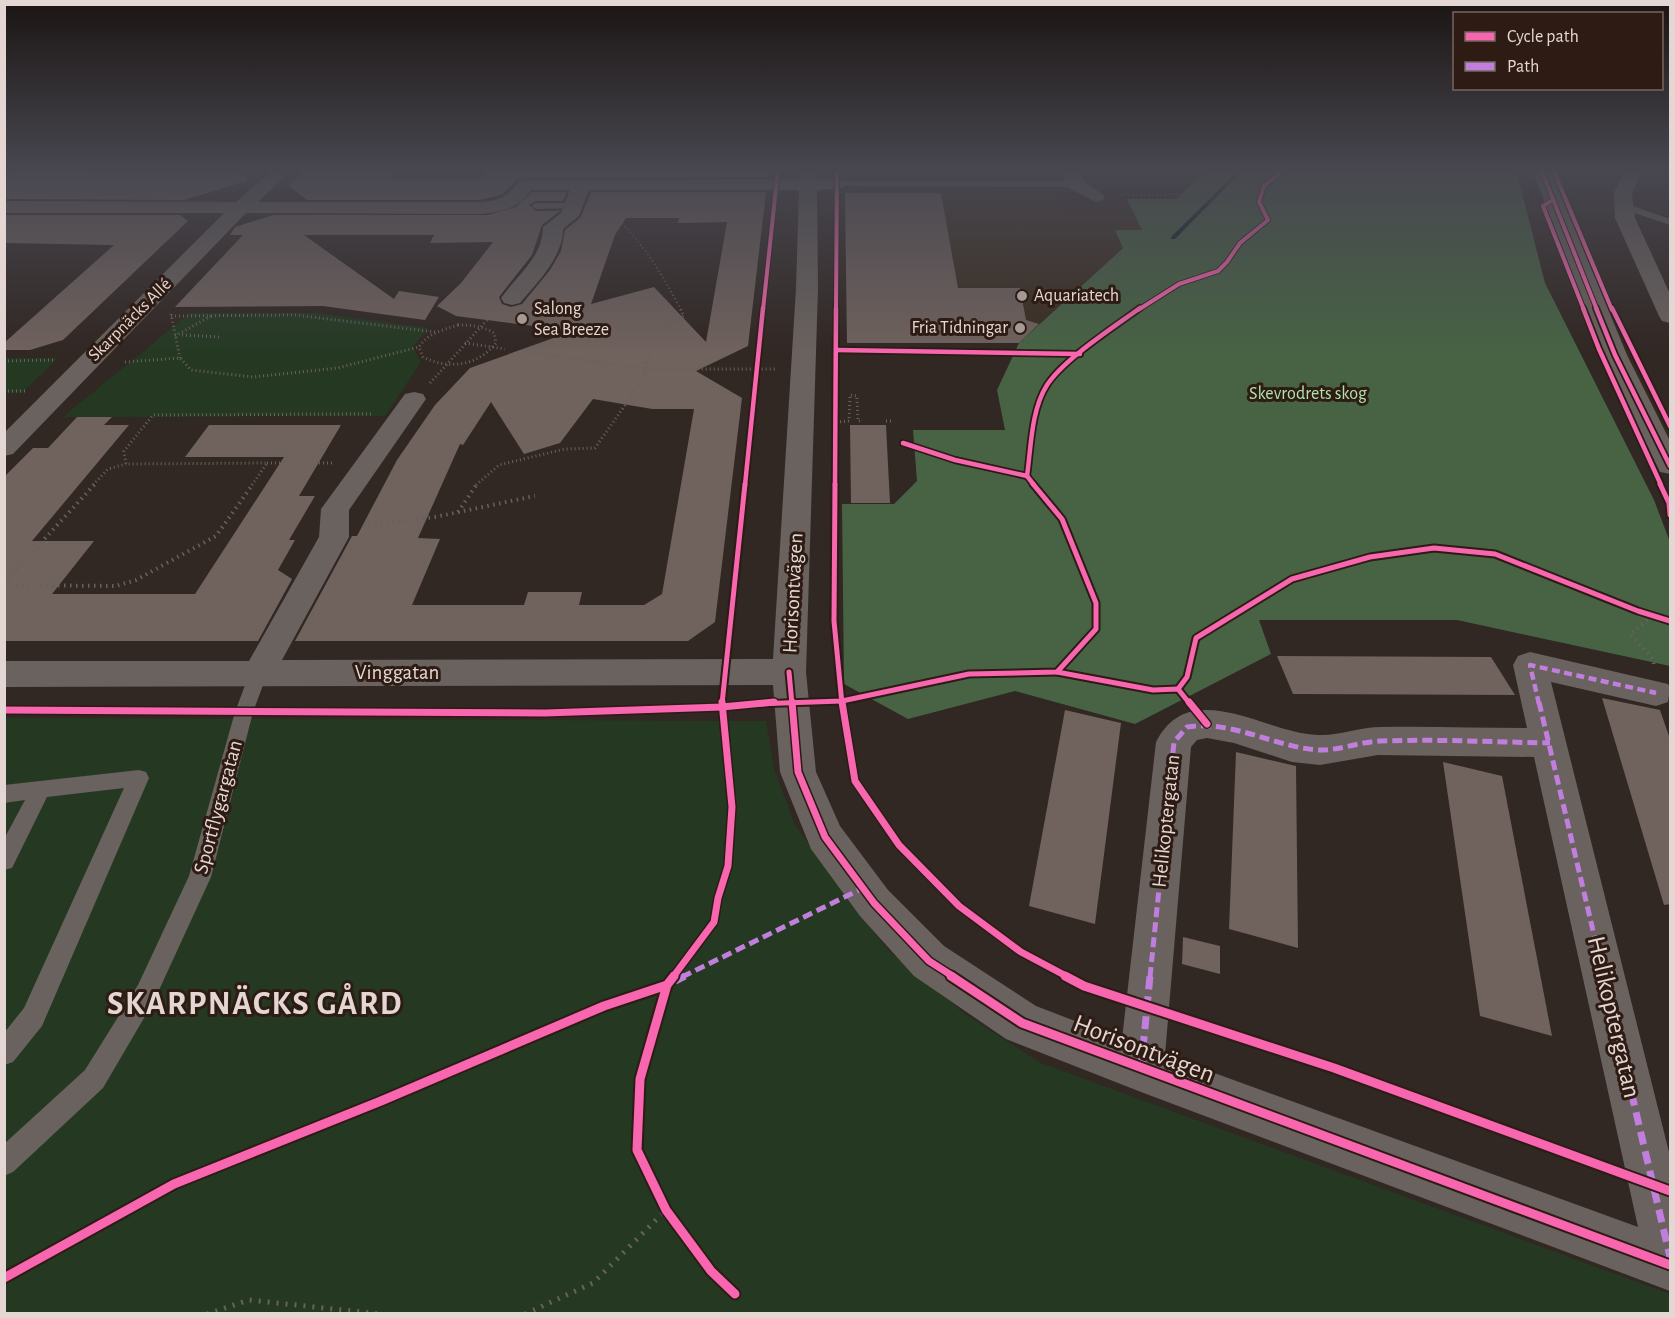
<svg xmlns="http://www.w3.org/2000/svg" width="1675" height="1318" font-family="'Alegreya Sans',sans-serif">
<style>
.commercial{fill:#3a2d20}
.green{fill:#253922}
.forest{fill:#476344}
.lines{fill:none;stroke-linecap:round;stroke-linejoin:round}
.stream{fill:#042023;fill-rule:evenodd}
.building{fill:#70625d;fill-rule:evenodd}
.path-far3{stroke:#68615e;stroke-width:2;stroke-dasharray:1 3;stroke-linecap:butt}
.path-far2{stroke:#68615e;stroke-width:3;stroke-dasharray:1 3;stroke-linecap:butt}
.path-far1{stroke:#68615e;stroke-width:4;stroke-dasharray:1.5 4.5;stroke-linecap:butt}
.path{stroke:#68615e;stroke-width:5;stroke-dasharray:2 7;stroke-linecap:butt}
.lane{fill:#6a625e;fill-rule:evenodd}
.street{fill:#6a625e;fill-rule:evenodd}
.secondary{fill:#6a625e;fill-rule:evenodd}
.quiet-far2{stroke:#c07fdc;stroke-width:4.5;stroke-dasharray:8 4.5;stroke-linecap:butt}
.quiet-far1{stroke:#c07fdc;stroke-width:5;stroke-dasharray:10 5;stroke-linecap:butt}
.quiet{stroke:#c07fdc;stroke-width:7;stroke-dasharray:13 7;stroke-linecap:butt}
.cycleway-far4-casing{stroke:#2d1b14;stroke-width:6}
.cycleway-far3-casing{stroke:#2d1b14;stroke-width:8}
.cycleway-far2-casing{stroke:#2d1b14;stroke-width:9}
.cycleway-far1-casing{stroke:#2d1b14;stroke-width:10}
.cycleway-casing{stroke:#2d1b14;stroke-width:13}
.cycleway-far4{stroke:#f766af;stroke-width:4}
.cycleway-far3{stroke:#f766af;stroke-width:4.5}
.cycleway-far2{stroke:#f766af;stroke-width:5}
.cycleway-far1{stroke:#f766af;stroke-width:7}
.cycleway{stroke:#f766af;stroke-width:9}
.poi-dot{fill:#a59995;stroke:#2d1b14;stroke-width:2}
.labels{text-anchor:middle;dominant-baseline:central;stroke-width:6;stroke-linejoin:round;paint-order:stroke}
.far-poi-label{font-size:18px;fill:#e4d7d3;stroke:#2d1b14;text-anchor:start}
.far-street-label{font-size:18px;fill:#e4d7d3;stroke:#2d1b14}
.far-park-label{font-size:18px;fill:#ade4ab;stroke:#2d1b14}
.street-label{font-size:21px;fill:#e4d7d3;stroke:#2d1b14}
.near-street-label{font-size:26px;fill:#e4d7d3;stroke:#2d1b14}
.near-district-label{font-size:33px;font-weight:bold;letter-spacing:1.5px;fill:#e4d7d3;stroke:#2d1b14}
</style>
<rect width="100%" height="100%" fill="#312723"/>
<!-- commercial -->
<polygon class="commercial" points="844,169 1047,169 1063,211 1133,211 1142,230 1116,230 1123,247 1019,343 847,343"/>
<!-- green -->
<g class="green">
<polygon points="190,313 315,313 428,328 413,347 421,362 385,416 63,417"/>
<polygon points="5,358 58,358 22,393 5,393"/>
<polygon points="5,718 766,721 774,769 795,825 831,876 888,950 965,1014 1041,1063 1670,1294 1670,1314 5,1314"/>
</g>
<!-- forest -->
<polygon class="forest" points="1209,169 1516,169 1545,283 1654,500 1670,542 1670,666 1457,620 1259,620 1271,654 1135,724 1015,691 908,719 844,684 842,504 894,504 917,481 913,430 1005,430 997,390 1019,343 1123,248 1115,230 1142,230 1127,199 1176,199"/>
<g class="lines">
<!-- stream -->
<polygon class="stream" points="1240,169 1244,169 1175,239 1171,239 1171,237"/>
</g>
<!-- building -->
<g class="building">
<polygon points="19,169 98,169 92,174 246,174 247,181 184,200 4,199 4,179"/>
<polygon points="306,169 399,169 391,179 479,179 486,169 769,169 768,177 525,178 517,180 501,195 480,200 307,200 289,186"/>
<path d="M532,192H567L563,201H536L529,205L536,211H560L542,225L532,255L499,297L502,304L511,307L522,304L550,270L561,251L565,230L581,217L591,192H766L748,346L696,371L742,398L715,622L688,641H295L352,536H357L397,460L435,405L470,368L573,331L456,316L437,306L461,283L493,242L430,243L434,235H304L394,299L399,291L439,297L425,320L323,306L175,307L243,235H230L235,227L273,215H488L516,207ZM626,218H679L678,223L727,222L706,342L654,287L591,304L615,235ZM593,399L652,409H694L662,594L644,605H579L582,592H528L524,605H412L440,539L418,538L460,444L463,445L491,402L524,454L560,443Z"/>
<polygon points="845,193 941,193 958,288 1020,288 1026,320 1039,324 1019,343 847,343"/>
<polygon points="4,215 180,215 188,221 63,340 30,350 4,350 4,343 114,245 4,243"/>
<polygon points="77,417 112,417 104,425 129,425 32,541 94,541 52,594 195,594 284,457 185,457 209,425 341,425 299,496 315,496 289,540 295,540 278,570 292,579 258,641 4,641 4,477 33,448 48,448"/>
<polygon points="850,425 886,425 890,503 851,503"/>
<polygon points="1277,656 1491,657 1515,695 1293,694"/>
<polygon points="1602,698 1660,710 1671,742 1671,904 1664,905"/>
<polygon points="1065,710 1121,723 1095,924 1029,906"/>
<polygon points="1236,752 1296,766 1298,948 1229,929"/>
<polygon points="1443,762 1502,776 1552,1036 1480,1016"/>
<polygon points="1183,937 1220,946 1220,974 1182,964"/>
</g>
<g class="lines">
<!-- path-far3 -->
<g class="path-far3">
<polyline points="144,169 165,177 155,186"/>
<polyline points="4,174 13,169"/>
<polyline points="388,187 403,169"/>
<polyline points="1120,195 1172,194 1259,202"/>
<path d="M594,222L621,223C647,248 664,278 681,310"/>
</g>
<!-- path-far2 -->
<g class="path-far2">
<polyline points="171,314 180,358"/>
<polyline points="171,316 295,315 435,332"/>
<path d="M458,325C471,325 483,326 494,333L496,343C478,366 448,370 423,357L419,347C428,333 443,330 458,325Z"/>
<polyline points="182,335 219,337"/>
<polyline points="175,336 211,316"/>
<polyline points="465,343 505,349"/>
<path d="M650,349C656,330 665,323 684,316L680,308"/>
<polyline points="523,351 646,369 777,369"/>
<polyline points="4,361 55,360"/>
<polyline points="125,362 180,358 191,370 253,377 338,368 419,347"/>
<polyline points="430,383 487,320"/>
<polyline points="639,386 644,379 649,353"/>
<polyline points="4,391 25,391"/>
<polyline points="886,421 893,421"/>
<polyline points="836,422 849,421 850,395 857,396 858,421 863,421"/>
<polyline points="267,463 335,463"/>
<polyline points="93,485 108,469 126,464"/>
<polyline points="252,485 267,463 126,464 124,451 153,415 372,414"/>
<polyline points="476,485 499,465 565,449 595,448 635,391"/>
</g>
<!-- path-far1 -->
<g class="path-far1">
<polyline points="458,512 477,484"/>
<polyline points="363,526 435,517 535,496"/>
<polyline points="4,583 95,484"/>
<polyline points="4,585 116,586 136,580 216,536 253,484"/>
<polyline points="1652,616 1630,634 1653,659 1654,665"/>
</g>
<!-- path -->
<g class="path">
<polyline points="207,1314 249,1300 380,1314"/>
<polyline points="525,1314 593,1283 666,1210"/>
</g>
<!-- lane -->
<g class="lane">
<polygon points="837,181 1075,181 1080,184 1075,187 834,186 832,184"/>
<polygon points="573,203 577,204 577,208 536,209 531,206 536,203"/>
<polygon points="1624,203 1670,219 1670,225 1620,208 1620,204"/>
<polygon points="259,665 265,667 268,672 253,712 211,877 154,1001 103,1088 13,1172 4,1176 4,1144 85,1070 138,985 189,876 235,712 250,672 253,667"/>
<polygon points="139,770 146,772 149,778 42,1026 13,1062 4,1065 4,1033 24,1008 124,788 47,797 12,868 4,870 4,839 25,800 4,803 4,785"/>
</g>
<!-- street -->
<g class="street">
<path d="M273,169H292L258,202H480C499,201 508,197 519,181L525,180L799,179V169H817V179L843,180L846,184L843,188L817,190L818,288L806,672L816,772L840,826L888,890L944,946L1036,1006L1122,1039L1156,742C1167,721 1182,710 1206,710C1244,710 1279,733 1318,735C1339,736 1360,727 1381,727C1430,726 1479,728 1527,728L1513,665L1518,656L1530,652L1668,684L1670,688L1668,702L1656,706L1551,682L1670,1156V1291L1141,1092L1006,1039L914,976L860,916L811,849L780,772L773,685L4,687V661H249L319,537L321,509L405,394L414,392L423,394L426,399L349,510V537L282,660L773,659L796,288L799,190H589L579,216L563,229C563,257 537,283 520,303L512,305L504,303L501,298C517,275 543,257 543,227L561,213L570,190H531C519,209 501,212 480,214L246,213L13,454L4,456V433L224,213H4V201L236,202ZM1207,738L1234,743L1292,762L1320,765L1378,755L1534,757L1638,1227L1165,1055L1191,747L1197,740Z"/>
<polygon points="1060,169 1078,169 1083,181 1105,196 1103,200 1096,202 1069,188"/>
<polygon points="1625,169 1643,169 1632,193 1635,218 1670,294 1670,323 1662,321 1659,316 1615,218 1614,193"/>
</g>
<!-- secondary -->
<polygon class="secondary" points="1532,169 1550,169 1627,355 1670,441 1670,474 1660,472 1657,466 1603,355"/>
<!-- quiet-far2 -->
<polyline class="quiet-far2" points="1539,704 1530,665 1656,693"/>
<!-- quiet-far1 -->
<g class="quiet-far1">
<polyline points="1539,702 1604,977"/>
<polyline points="682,977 863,888"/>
<path d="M1150,977L1174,742L1187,727C1232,720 1272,746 1317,750C1338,751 1359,742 1380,741C1437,739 1494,742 1550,743"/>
</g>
<!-- quiet -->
<g class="quiet">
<polyline points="1604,976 1670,1257"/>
<polyline points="675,981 685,976"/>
<polyline points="1141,1069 1150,976"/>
</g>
<!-- cycleway-far4 casing -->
<g class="cycleway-far4-casing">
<g id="cycleway-far4">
<polyline points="1541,169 1597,310"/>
<polyline points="1553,169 1612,310"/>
<polyline points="1553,200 1543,206 1584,310"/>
<polyline points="763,310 778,169"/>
<polyline points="836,310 837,169"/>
<polyline points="1138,310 1179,284 1218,271 1227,262 1240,243 1268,220 1259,202 1264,186 1285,169"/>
</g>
</g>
<!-- cycleway-far3 casing -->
<g class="cycleway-far3-casing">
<g id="cycleway-far3">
<polyline points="1583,308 1599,349 1661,485"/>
<polyline points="1596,308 1615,355 1670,466"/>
<polyline points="1612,308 1670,426"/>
<polyline points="837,350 1080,354"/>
<polyline points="903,443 955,460 1027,476"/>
<polyline points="745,485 763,308"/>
<polyline points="835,485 836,308"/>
<path d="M1034,485L1027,476C1031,448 1031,410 1047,385C1064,359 1114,327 1140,308"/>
</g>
</g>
<!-- cycleway-far2 casing -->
<g class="cycleway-far2-casing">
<g id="cycleway-far2">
<polyline points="835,484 834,621 842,704"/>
<polyline points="1660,484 1669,503 1670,515"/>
<polyline points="789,672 792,704"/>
<polyline points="1057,672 1153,690 1178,689 1190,704"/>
<polyline points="1178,689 1187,677 1196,638 1292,579 1370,557 1434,548 1495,554 1638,611 1670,621"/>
<polyline points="722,704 745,484"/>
<polyline points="757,704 842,701 969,674 1057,672 1096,629 1096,603 1062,519 1033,484"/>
</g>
</g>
<!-- cycleway-far1 casing -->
<g class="cycleway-far1-casing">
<g id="cycleway-far1">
<polyline points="792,702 798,772 825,837 874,903 929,961 954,977"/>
<polyline points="842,702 855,781 899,845 959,906 1021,952 1068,977"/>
<polyline points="1189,702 1207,724"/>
<polyline points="4,710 545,713 722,707 774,702"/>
<polyline points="673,977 714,922 718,898 728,866 732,807 722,702"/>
</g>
</g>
<!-- cycleway casing -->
<g class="cycleway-casing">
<g id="cycleway">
<polyline points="951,976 1022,1023 1670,1265"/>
<polyline points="1065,976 1084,986 1334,1068 1670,1191"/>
<polyline points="667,985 640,1079 637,1150 666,1210 711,1271 735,1294"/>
<polyline points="4,1278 174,1184 381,1101 604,1006 667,985 674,976"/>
</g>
</g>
<!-- cycleway-far4 -->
<use href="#cycleway-far4" class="cycleway-far4"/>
<!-- cycleway-far3 -->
<use href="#cycleway-far3" class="cycleway-far3"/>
<!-- cycleway-far2 -->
<use href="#cycleway-far2" class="cycleway-far2"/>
<!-- cycleway-far1 -->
<use href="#cycleway-far1" class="cycleway-far1"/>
<!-- cycleway -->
<use href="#cycleway" class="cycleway"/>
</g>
<!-- sky -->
<linearGradient id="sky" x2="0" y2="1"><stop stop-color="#1b1513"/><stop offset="0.48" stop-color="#484750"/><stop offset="1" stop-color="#484750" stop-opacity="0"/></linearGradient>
<rect width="1675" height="353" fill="url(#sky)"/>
<!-- markers -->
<g class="poi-dot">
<circle cx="1022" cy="296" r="6"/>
<circle cx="522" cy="319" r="6"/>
<circle cx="1020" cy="328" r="6"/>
</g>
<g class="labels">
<!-- far-poi labels -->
<g class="far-poi-label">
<text x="1034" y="296">Aquariatech</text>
<text x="534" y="309">Salong<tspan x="534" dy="21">Sea Breeze</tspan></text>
<text x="1008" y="328" text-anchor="end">Fria Tidningar</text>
</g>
<!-- far-street labels -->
<g class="far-street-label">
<text transform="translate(130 320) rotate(-45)">Skarpnäcks Allé</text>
</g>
<!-- far-park labels -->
<g class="far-park-label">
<text x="1308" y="394">Skevrodrets skog</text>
</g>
<!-- street labels -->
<g class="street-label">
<text transform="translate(793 593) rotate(-87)">Horisontvägen</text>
<text x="397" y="672">Vinggatan</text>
<text transform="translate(218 807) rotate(-75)">Sportflygargatan</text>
<text transform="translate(1166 821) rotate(-84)">Helikoptergatan</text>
</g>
<!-- near-street labels -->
<g class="near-street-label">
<text transform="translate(1614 1017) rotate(77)">Helikoptergatan</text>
<text transform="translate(1144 1049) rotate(21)">Horisontvägen</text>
</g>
<!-- near-district labels -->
<g class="near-district-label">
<text x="255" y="1004">SKARPNÄCKS GÅRD</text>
</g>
</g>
<!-- border -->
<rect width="1675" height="1318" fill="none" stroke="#e4d7d3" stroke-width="12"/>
<!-- legend -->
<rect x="1453" y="12" width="210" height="78" fill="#2d1b14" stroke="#766660" stroke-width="1.5"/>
<rect x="1465" y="32" width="30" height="9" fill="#f766af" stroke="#766660" stroke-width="1.5"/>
<text x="1507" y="42" font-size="18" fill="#e4d7d3">Cycle path</text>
<rect x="1465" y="62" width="30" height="9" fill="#c07fdc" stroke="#766660" stroke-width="1.5"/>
<text x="1507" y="72" font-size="18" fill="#e4d7d3">Path</text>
</svg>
